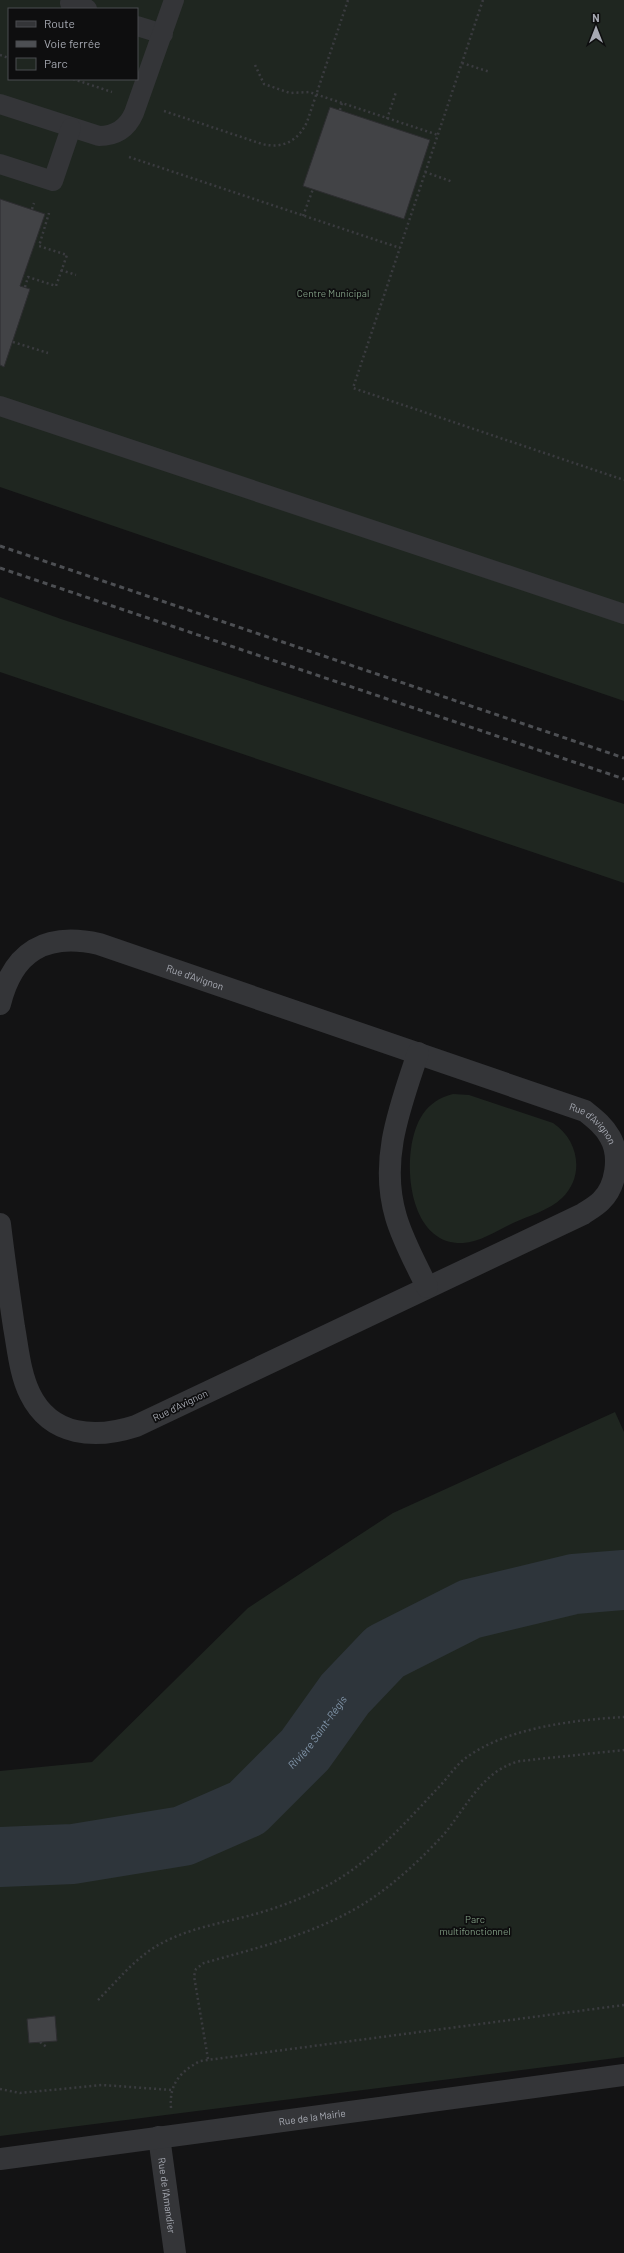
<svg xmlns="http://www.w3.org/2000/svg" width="624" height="2253" font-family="Barlow,sans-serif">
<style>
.green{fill:#1f2620;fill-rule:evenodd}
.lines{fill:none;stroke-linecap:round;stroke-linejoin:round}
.river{stroke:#2e353b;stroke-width:60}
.building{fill:#424346;stroke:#2d2d30}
.path{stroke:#3a3b3f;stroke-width:2.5;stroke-dasharray:2 3;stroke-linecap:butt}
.lane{stroke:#343538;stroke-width:20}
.street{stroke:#343538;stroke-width:22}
.rail{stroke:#4d4f53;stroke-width:3;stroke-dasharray:5 4;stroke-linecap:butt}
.labels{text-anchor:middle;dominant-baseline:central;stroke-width:3.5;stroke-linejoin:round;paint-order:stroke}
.park-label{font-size:10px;fill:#7f9b82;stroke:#0e0e0f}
.street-label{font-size:10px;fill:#a6a9b2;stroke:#0e0e0f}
.water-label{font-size:11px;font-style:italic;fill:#8195a9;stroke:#0e0e0f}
</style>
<rect width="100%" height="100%" fill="#131314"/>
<!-- green -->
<g class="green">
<path d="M0,0H624V701L0,487ZM9,9H137V79H9Z"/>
<polygon points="0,597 61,619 624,804 624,883 0,672"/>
<path d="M453,1094L469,1095L553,1123C579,1140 585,1176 562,1198C550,1210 528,1216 513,1223C498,1230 480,1242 463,1243C416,1245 406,1184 411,1149C415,1122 425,1101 453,1094Z"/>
<polygon points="615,1412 624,1432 624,2057 0,2136 0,1771 92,1762 248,1608 393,1513"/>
</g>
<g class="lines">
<!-- river -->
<path class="river" id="s1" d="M0,1857L73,1854L183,1836L247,1808L305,1750L345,1694L385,1652L470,1609L574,1584L624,1580"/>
</g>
<!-- building -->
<g class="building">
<polygon points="330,107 430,140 404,219 303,186"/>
<polygon points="0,199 45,214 20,286 30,289 4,367 0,365"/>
<polygon points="55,2016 57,2041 29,2043 27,2019"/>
</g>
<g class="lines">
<!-- path -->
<g class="path">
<polyline points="483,0 353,388 624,480"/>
<polyline points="0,55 9,58"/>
<polyline points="462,63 490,72"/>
<polyline points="255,65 264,84 290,93 309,92 438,135"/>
<polyline points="73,79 112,92"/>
<polyline points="340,110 342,103"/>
<path d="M164,111L262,144C283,149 298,141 307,122L348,0"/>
<polyline points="387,119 396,92"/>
<polyline points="129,157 400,248"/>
<polyline points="425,172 453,182"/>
<polyline points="32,209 34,203"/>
<polyline points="303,216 313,189"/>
<polyline points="61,270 76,275"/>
<polyline points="25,287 28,277 56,286 67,255 39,246 49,213"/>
<polyline points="13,342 48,353"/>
<path d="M98,2000C120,1978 139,1953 168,1940C193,1928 221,1923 248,1916C278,1908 310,1896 337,1880C375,1857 407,1821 437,1789C446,1780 453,1769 462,1761C502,1728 573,1720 624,1717"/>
<polyline points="40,2042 48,2048"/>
<path d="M208,2059L194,1976L196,1969L204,1963C267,1945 332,1930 385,1889C406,1873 427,1853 445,1833C467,1806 483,1770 520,1761L624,1750"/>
<polyline points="0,2089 20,2093 102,2085 172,2090"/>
<path d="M171,2108C169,2084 180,2072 200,2061L624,2005"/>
</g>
<!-- lane -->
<g class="lane">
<polyline points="71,0 70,3 87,9"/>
<polyline points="137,26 163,34"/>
<path d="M0,104L99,136C115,136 127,129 134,113L174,0"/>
<polyline points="0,164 53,181 71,128"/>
<polyline points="0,406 624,614"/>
</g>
<!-- street -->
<g class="street">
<path id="s2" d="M0,1004C13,951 46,932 99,944L585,1111C595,1119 604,1126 610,1137C621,1156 616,1187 601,1201C596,1206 589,1210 583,1214L136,1426C96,1439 51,1437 30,1394C20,1374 18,1349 14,1327C9,1293 4,1258 0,1224"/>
<path d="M418,1053C400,1107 379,1160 396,1217C403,1241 416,1264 427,1287"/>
<path id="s3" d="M159,2137L175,2253"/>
<path id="s4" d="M0,2159L624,2075"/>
</g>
<!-- rail -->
<g class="rail">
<polyline points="0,546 624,758"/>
<polyline points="0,568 624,779"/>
</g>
</g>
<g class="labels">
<!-- park labels -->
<g class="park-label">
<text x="333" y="293">Centre Municipal</text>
<text x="475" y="1919">Parc<tspan x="475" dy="12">multifonctionnel</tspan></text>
</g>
<!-- street labels -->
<g class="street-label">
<text stroke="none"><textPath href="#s2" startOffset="234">Rue d'Avignon</textPath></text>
<text stroke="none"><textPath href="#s2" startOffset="660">Rue d'Avignon</textPath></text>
<text transform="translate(180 1405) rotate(-26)">Rue d'Avignon</text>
<text stroke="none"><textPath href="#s4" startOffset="315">Rue de la Mairie</textPath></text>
<text stroke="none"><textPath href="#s3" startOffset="59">Rue de l'Amandier</textPath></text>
</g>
<!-- water labels -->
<g class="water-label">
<text stroke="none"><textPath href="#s1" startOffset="358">Rivière Saint-Régis</textPath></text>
</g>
</g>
<!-- legend -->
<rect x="8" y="8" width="130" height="72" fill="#0e0e0f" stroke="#4b4c50"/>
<rect x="16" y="21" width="20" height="6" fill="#343538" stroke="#4b4c50"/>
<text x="44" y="28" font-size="12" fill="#a6a9b2">Route</text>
<rect x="16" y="41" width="20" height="6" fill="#4d4f53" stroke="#4b4c50"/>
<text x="44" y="48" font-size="12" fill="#a6a9b2">Voie ferrée</text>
<rect x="16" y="58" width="20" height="12" fill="#1f2620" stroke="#4b4c50"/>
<text x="44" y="68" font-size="12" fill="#a6a9b2">Parc</text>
<!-- north arrow -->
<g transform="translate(596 28)" stroke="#0e0e0f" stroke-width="3" paint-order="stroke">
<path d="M0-3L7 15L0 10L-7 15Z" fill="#a6a9b2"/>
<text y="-6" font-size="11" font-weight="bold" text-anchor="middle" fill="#a6a9b2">N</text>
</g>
</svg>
